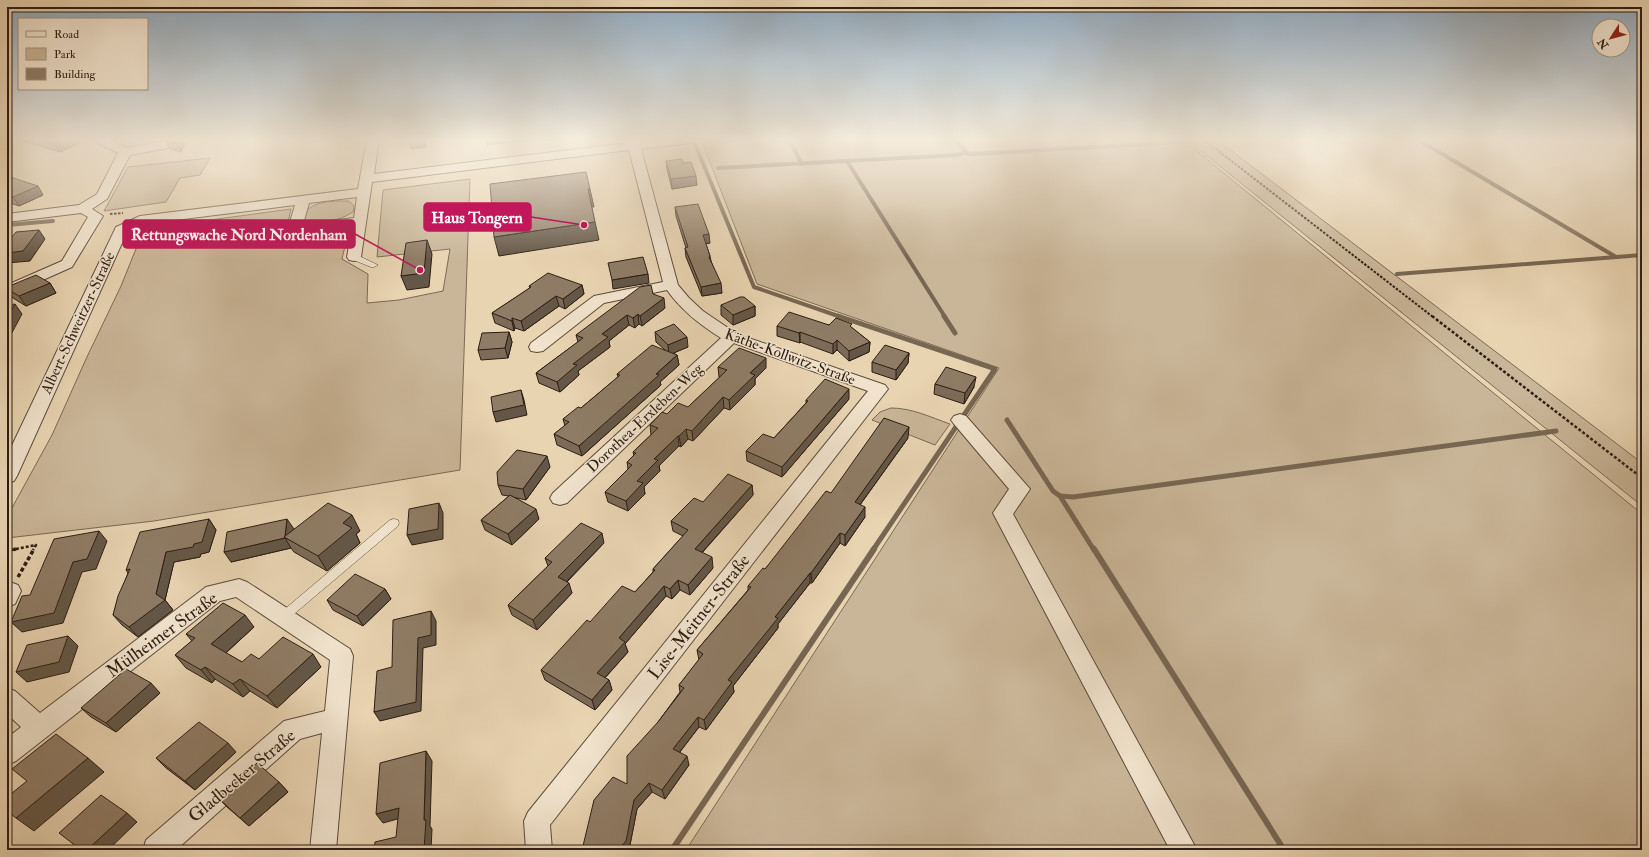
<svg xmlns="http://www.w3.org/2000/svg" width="1649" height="857" font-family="'IM FELL Double Pica',serif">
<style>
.green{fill:#c9b597;stroke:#7b6955}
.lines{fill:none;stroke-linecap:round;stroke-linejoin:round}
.stream-far2{stroke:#776652;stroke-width:4}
.stream-far1{stroke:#776652;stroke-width:5}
.stream{stroke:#776652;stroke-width:6}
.lane-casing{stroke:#5c4b3b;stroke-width:1}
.street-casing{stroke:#5c4b3b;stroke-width:2}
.path-far2{stroke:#2d1d13;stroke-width:2;stroke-dasharray:2.5 1.5;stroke-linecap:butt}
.path-far1{stroke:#2d1d13;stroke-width:2.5;stroke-dasharray:3 2;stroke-linecap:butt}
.path{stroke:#2d1d13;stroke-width:3.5;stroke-dasharray:4 2.5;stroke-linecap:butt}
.lane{fill:#f1e3cd;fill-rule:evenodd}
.street{fill:#f1e3cd;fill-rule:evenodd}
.wall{fill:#7b6b58;stroke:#2d1d13}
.shaded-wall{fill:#645747;stroke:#2d1d13}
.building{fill:#8f7c66;stroke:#2d1d13}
.labels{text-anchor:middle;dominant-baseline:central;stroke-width:3;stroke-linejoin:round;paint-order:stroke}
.street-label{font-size:15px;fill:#2d1d13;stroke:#f1e3cd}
.near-street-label{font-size:18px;fill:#2d1d13;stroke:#f1e3cd}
.leader{fill:none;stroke:#c2185b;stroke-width:1.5}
.callout-dot{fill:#c2185b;stroke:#f1e3cd;stroke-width:1.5}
.callout{fill:#c2185b;stroke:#c2185b;stroke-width:1.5}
.callout-label{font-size:16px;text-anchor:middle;font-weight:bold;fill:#fff}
</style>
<rect width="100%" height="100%" fill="#e9d4b2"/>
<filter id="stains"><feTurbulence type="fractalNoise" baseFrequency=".005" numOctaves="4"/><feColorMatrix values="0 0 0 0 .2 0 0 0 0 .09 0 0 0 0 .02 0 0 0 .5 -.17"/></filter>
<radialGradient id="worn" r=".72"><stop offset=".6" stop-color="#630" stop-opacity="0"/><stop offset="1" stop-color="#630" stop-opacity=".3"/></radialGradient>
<!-- green -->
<g class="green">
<polygon points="701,139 1182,139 1642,514 1642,850 686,850 999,368 757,284"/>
<polygon points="1186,139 1216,139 1642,463 1642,506"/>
<polygon points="210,158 200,175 180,178 166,202 104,211 128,167"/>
<polygon points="470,179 460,470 154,521 7,538 7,517 52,435 86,359 121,286 144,229 291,209 284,239 348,233 342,259 368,274 367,303 399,300 443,291 450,249 377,257 383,190"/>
<path d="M338,201H349L354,206L353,212C337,222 325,222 307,222L301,216C312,203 322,202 338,201Z"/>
<path d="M891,408C912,408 930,417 950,424L935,445L872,420L880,412Z"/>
</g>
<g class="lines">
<!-- stream-far2 -->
<g class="stream-far2">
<polyline points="693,139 754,287 841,317"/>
<polyline points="789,139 802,164"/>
<polyline points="954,139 966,152"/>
<polyline points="1417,139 1616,257"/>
<polyline points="847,161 945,317"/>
<polyline points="718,168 957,155 966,152 969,154 992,153 1182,142"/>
<polyline points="7,225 53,221"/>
<polyline points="1397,274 1642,255"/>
</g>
<!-- stream-far1 -->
<g class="stream-far1">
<polyline points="838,316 995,369 873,550"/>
<polyline points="944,316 955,333"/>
<polyline points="1007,420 1053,491 1060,496 1073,497 1556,431"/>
<polyline points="1060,496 1094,550"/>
</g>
<!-- stream -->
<g class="stream">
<polyline points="1094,549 1284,850"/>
<polyline points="672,850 874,549"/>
</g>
<!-- lane casing -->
<g class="lane-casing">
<g id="lane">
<polygon points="351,255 357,255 378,265 374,267 371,267 351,259"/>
<polygon points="394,519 398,520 399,523 398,526 287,620 283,622 279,620 278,617 279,614 390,520"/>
</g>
</g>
<!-- street casing -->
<g class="street-casing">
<g id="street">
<polygon points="94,139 109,139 127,148 172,139 190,139 188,142 163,149 130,155 107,199 92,209 103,216 72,267 7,296 7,285 62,261 88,217 81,213 7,222 7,214 79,205 97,194 118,153 96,142"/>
<path d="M367,139H379L374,174L627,143L626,139H638L639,142L662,139H696L694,142L690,143L641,149L678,285L689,298L703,311L737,334L885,385L888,389L550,825L552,850H526L524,821L528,812L868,391L734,343L567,503L560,505L553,503L550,498L553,493L721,338C700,325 681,310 667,290L604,303L543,351L537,352L531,351L529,347L531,343L594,296L663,282L629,150L372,182L361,257L359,260L354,261L349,260L347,257L352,226L295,233L290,232L288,229L295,205L143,224L127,232L17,476L14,481L7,483V456L116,227L140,216L358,189ZM357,197L354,218L303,224L309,203Z"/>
<polygon points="960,414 966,416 1030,489 1013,514 1197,850 1170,850 993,513 1009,489 954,424 951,420 954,416"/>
<polygon points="239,579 247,582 350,649 353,656 336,850 310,850 322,733 300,739 176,850 143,850 146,840 284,721 325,711 330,660 236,597 220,601 16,761 7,765 7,738 21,727 7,714 7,688 15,691 40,713 206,587"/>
<polygon points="10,582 18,585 21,591 15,604 7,607 7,583"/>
</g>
</g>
<!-- path-far2 -->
<g class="path-far2">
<polyline points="1203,139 1433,317"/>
<polyline points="110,214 123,213"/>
</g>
<!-- path-far1 -->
<g class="path-far1">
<polyline points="1432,316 1642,478"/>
<polyline points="11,550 36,545 33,550"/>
</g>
<!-- path -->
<g class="path">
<polyline points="7,551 16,549"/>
<polyline points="18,577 34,549"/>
</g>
<!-- lane -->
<use href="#lane" class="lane"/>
<!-- street -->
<use href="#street" class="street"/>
</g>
<!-- wall -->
<g class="wall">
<polygon points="14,139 78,139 80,143 60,152"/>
<polygon points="169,139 181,139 184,145 181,152 170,149 165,140"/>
<polygon points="666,161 683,163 697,185 672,189 667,169"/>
<polygon points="7,176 43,195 19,206 7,202"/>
<polygon points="675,207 710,243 706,244 710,256 711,261 722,293 702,296 686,257 685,248 686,248 676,216"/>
<polygon points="50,283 56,293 26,306 13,298 7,290 7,287"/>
<polygon points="582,285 584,294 565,309 559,306 524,331 515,328 514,331 495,323 492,313 530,288 529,286"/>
<polygon points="653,294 665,308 642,326 639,324 635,328 629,325 609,341 610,347 578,371 579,375 560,392 539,383 536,373 578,342 576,335"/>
<polygon points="721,305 755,306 755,316 733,325 721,315"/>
<polygon points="829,325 852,328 870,342 869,352 849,361 837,350 833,354 800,342 800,343 777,336 777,326"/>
<polygon points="509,332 512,342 508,358 481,360 478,350"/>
<polygon points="655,332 688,347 673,353 677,355 679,365 660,382 661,385 582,456 557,445 554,434 565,426 563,419 581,408 618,377 617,374 665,350 656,342"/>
<polygon points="909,353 908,363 896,380 872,372 872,362"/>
<polygon points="718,367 766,368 755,379 755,385 730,410 724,408 693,441 688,439 681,447 679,446 659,466 660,471 644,487 645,494 628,511 608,502 605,492 628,469 627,462 634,456 633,452 651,435 650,425 667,414 688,407 720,377 719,377"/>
<polygon points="935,384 974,387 964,404 934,394"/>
<polygon points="849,399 782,477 747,461 746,451 774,438 806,403 806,400"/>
<polygon points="908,438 860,505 865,517 845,546 840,543 812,583 810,583 778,624 778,628 733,686 734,692 706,730 699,727 680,752 689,765 665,799 652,792 637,809 629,850 627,784 658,722 680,692 679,685 699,660 697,650 748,590 748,586 765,569 831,493"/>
<polygon points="550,467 526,500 512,497 539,519 512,545 485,530 481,520 509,496 502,495 498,485"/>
<polygon points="752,485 753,495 702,553 713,568 690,595 680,590 672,599 666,596 625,644 628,652 605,678 609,680 612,690 595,710 545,680 541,670 590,622 635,592 653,572 653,569 683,536 673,531 671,521 703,502"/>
<polygon points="209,519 216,530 209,552 201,554 200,557 174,562 165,600 173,610 138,637 122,625 113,615 128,573 126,570"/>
<polygon points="294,529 360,531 356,534 360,543 327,571 294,552 291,548 231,562"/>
<polygon points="604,543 567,582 572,593 537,630 512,615 508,605 548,566 545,558"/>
<polygon points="385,589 391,599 363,626 333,610 327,600"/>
<polygon points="254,627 226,653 242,662 259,659 321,667 277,708 250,691 243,697 215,679 212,683 186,668 175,655 192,641 186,634"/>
<polygon points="160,693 116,732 91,717 81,708"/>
<polygon points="236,752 195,790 166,768 156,758"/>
<polygon points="279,782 288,792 249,826 227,807 218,798"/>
</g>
<!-- shaded-wall -->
<g class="shaded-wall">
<polygon points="67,139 78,139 80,143 60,152 54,144"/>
<polygon points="178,139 181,139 184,145 181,152 177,144"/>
<polygon points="310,139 334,139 311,141"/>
<polygon points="417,139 426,139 426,147 411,149 408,140"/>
<polygon points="485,139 535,139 487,145"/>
<polygon points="696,176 697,185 672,189 671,179"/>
<polygon points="38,186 43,195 19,206 13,197"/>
<polygon points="588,189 590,189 594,207 591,207"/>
<polygon points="595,222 599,240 499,256 494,237"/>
<polygon points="39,230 45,239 30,261 7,263 7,253"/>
<polygon points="709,234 710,243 704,244 703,235"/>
<polygon points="427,240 432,254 429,287 407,290 401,276"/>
<polygon points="648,274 649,283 613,289 612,280"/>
<polygon points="50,283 56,293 26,306 19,296"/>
<polygon points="721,283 722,293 702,296 701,287"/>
<polygon points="582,285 584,294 565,309 563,299"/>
<polygon points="556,296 559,306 524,331 521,321"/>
<polygon points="664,298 665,308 642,326 640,316"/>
<polygon points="15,304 22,314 7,342 7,318"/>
<polygon points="755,306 755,316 733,325 733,315"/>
<polygon points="638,314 639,324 635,328 633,318"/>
<polygon points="627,315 629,325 609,341 610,347 578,371 579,375 560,392 557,382 573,364 602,334"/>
<polygon points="512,318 515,328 514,331 512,321"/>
<polygon points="509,332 512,342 508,358 505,348"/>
<polygon points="800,332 800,343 799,333"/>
<polygon points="687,337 688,347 669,355 668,345"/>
<polygon points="837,340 837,350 833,354 833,344"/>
<polygon points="870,342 869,352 849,361 849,351"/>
<polygon points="909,353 908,363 896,380 896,370"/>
<polygon points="677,355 679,365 660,382 661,385 582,456 579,446"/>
<polygon points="766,358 766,368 755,379 755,385 730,410 729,400 750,373"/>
<polygon points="976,377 974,387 964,404 965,393"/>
<polygon points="849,389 849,399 782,477 782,467"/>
<polygon points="521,390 524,400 527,415 496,422 493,412"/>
<polygon points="723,397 724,408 693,441 692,431"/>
<polygon points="909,427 908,438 854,513 855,502"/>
<polygon points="686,429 688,439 681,447 679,436"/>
<polygon points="678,436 679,446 659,466 660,471 644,487 645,494 628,511 626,501 637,481 654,459"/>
<polygon points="547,456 550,467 526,500 523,489"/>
<polygon points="752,485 753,495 696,559 695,549"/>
<polygon points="439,503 443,513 443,539 412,545 407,535"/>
<polygon points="865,507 865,517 845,546 845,535"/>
<polygon points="536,509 539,519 512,545 508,534"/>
<polygon points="352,515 360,531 356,534 360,543 327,571 318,556 343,523"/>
<polygon points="209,519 216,530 209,552 201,554 200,557 174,562 165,600 173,610 138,637 129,627 156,594 166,552 194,544"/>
<polygon points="287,519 294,529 292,541 285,538"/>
<polygon points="99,531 107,541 96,569 82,572 63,623 22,632 11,622 73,562"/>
<polygon points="602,533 604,543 561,587 558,577"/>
<polygon points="840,533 840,543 812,583 811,573"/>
<polygon points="285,538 291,548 231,562 224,552"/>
<polygon points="712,557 713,568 690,595 688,585"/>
<polygon points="810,573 810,583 778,624 778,628 733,686 734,692 706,730 704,720 728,680 775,617"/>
<polygon points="678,580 680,590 672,599 670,589"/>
<polygon points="569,583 572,593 537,630 533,620"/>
<polygon points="664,586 666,596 625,644 628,652 600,683 597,673 619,638"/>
<polygon points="385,589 391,599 363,626 357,616"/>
<polygon points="431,611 436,621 436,645 423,648 421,711 380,721 374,712 418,638"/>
<polygon points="245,615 254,627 221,657 211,644"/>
<polygon points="68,636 78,646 69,672 27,682 16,672"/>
<polygon points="313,654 321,667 277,708 267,696"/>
<polygon points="205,667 215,679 212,683 201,670"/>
<polygon points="240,679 250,691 243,697 233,684"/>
<polygon points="609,680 612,690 595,710 592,700"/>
<polygon points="151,683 160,693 116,732 106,723"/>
<polygon points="698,717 699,727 675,758 673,749"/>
<polygon points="228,743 236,752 195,790 185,781"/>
<polygon points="426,751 432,761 430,826 432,829 431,850 424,850 424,820"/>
<polygon points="687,756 689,765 665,799 662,790"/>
<polygon points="88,758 104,772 34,831 16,818"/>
<polygon points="279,782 288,792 249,826 240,818"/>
<polygon points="649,783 652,792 637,809 629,850 618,850 634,800"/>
<polygon points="399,808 405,817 383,823 376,814"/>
<polygon points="127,813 137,822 108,850 87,850"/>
</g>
<!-- building -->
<g class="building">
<polygon points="37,139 67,139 54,144"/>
<polygon points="169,139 178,139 177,144 165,140"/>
<polygon points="408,139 417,139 408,140"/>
<polygon points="682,159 683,163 691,162 696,176 671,179 666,161"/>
<polygon points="586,172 590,189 588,189 595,222 494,237 490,184"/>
<polygon points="7,176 38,186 13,197 7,195"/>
<polygon points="698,204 709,234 703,235 710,256 709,257 721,283 701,287 685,248 688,247 675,207"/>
<polygon points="39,230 23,251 7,253 7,243 16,232"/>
<polygon points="427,240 424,273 401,276 406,243"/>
<polygon points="643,257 648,274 612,280 608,263"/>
<polygon points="548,273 582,285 563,299 556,296 521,321 512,318 512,321 492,313 531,287 529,286"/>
<polygon points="36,275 50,283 19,296 7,289 7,287"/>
<polygon points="651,285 653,294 664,298 640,316 638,314 633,318 627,315 602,334 608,337 573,364 577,365 557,382 536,373 583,338 576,335 640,287"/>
<polygon points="740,297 744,297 755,306 733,315 721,305"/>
<polygon points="15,304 7,318 7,305"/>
<polygon points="789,312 829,325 836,318 852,324 850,326 870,342 849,351 837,340 833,344 800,332 799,333 777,326"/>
<polygon points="674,324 687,337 668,345 655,332"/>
<polygon points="509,332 505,348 478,350 482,333"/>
<polygon points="652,345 677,355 656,374 659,375 579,446 554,434 569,422 563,419 578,407 581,408 620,375 617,374"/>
<polygon points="885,345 909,353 896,370 872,362"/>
<polygon points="739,348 766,358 750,373 755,375 729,400 723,397 692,431 686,429 679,436 678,436 654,459 658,460 637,481 643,483 626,501 605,492 632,465 627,462 636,453 633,452 658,428 650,425 662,412 667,414 678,403 688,407 727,370 718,367"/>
<polygon points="946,367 976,377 965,393 935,384"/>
<polygon points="825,379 849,389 782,467 746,451 763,434 774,438 808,401 806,400"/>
<polygon points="521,390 524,405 493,412 491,397"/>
<polygon points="884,418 909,427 855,502 865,507 845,535 840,533 811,573 810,573 775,617 778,618 728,680 732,682 704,720 698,717 673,749 687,756 662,790 649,783 634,800 626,841 618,850 582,850 594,800 613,777 627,784 627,756 658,722 684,688 679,685 703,654 697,650 751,587 748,586 763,568 765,569 826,491 831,493"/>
<polygon points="517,450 547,456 523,489 498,485 497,472"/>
<polygon points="728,474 752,485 695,549 712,557 688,585 678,580 670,589 664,586 619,638 625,642 597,673 609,680 592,700 541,670 587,620 590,622 622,586 635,592 655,570 653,569 688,530 671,521 694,498 703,502"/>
<polygon points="510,495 536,509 508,534 481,520"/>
<polygon points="328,503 352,515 343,523 352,528 318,556 284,537"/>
<polygon points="439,503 438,529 407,535 409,509"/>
<polygon points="209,519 202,542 194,544 193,547 166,552 156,594 165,600 129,627 113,615 118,596 130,569 126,570 140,532"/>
<polygon points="287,519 285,536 284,537 285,538 224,552 227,532"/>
<polygon points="581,523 602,533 558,577 569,583 533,620 508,605 552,562 545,558"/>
<polygon points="99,531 87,559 73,562 54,613 11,622 22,596 30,595 54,539"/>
<polygon points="355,574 385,589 357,616 327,600"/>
<polygon points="223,603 245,615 211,644 242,662 251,654 259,659 283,637 313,654 267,696 240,679 233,684 205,667 201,670 175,655 195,638 186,634"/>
<polygon points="431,611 431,635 418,638 416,702 374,712 377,671 392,667 393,620"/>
<polygon points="68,636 59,662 16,672 27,645"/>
<polygon points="126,669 151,683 106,723 81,708"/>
<polygon points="199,722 228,743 185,781 156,758"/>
<polygon points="56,734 88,758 16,818 7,811 7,797 27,781 12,769"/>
<polygon points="426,751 424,820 426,820 424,850 374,850 375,842 396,837 399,808 376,814 380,763"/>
<polygon points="257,763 279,782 240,818 218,798"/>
<polygon points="101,795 127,813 87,850 81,850 59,833"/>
</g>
<!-- sky -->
<linearGradient id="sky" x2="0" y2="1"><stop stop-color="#8fa8bd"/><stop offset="0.54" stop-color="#f5ecdc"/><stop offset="1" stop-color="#f5ecdc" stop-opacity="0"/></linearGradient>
<rect width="1649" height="259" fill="url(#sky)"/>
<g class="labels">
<!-- street labels -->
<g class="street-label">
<text transform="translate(78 323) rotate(-65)">Albert-Schweitzer-Straße</text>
<text transform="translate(790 357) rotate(20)">Käthe-Kollwitz-Straße</text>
<text transform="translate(645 418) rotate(-43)">Dorothea-Erxleben-Weg</text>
</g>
<!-- near-street labels -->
<g class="near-street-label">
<text transform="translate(699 617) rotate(-52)">Lise-Meitner-Straße</text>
<text transform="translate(162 635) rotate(-36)">Mülheimer Straße</text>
<text transform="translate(242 776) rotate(-40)">Gladbecker Straße</text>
</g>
</g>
<!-- callouts -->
<path class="leader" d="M584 225L531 217M420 270L355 234"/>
<g class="callout-dot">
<circle cx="584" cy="225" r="4"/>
<circle cx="420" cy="270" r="4"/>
</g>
<g class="callout">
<rect x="424" y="203" width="107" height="28" rx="4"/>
<rect x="123" y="220" width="232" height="28" rx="4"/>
</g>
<g class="callout-label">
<text x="477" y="223">Haus Tongern</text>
<text x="239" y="240">Rettungswache Nord Nordenham</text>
</g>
<!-- margin -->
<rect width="1649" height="857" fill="none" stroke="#e9d4b2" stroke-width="24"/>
<rect x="8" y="8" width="1633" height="841" fill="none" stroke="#2d1d13" stroke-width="2"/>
<rect x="12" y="12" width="1625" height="833" fill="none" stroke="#2d1d13"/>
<!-- legend -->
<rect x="18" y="18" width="130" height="72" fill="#f1e3cd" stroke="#a39483"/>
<rect x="26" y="31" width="20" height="6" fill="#f1e3cd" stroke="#a39483"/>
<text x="54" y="38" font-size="12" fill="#2d1d13">Road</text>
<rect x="26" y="48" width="20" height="12" fill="#c9b597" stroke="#a39483"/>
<text x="54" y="58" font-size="12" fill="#2d1d13">Park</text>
<rect x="26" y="68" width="20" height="12" fill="#8f7c66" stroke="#a39483"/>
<text x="54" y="78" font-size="12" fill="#2d1d13">Building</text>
<!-- north arrow -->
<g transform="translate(1611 38) rotate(234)"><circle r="19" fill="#f1e3cd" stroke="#a39483"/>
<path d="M0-3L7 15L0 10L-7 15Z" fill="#8f2418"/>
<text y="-6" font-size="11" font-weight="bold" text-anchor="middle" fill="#2d1d13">N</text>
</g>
<rect width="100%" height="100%" filter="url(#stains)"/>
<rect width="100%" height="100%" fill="url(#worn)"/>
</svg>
